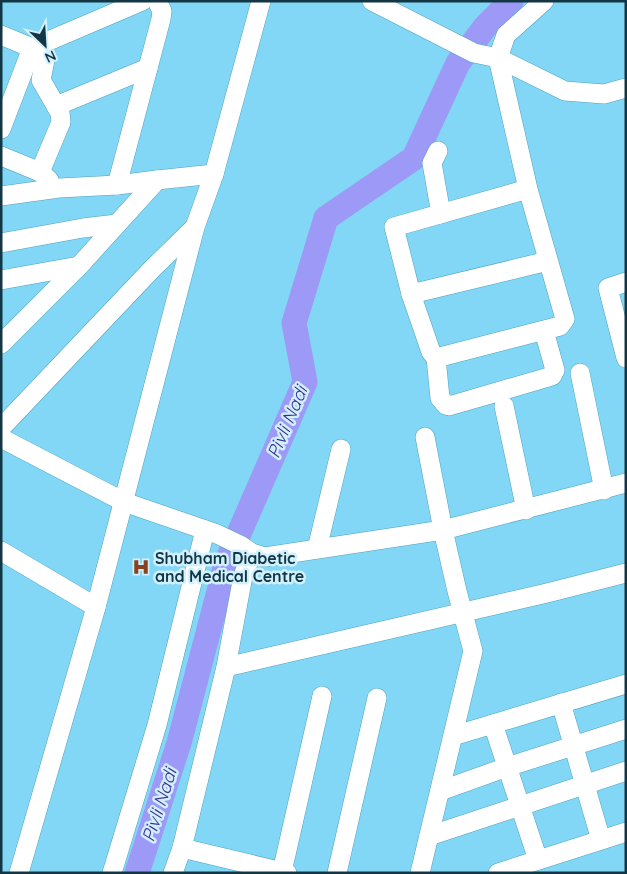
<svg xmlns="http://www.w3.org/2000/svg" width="627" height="874" font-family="Quicksand,sans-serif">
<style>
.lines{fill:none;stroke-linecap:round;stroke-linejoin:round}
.river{stroke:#9c99f7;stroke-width:25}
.minor-casing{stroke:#4da2bf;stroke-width:20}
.minor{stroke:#fff;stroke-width:19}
.labels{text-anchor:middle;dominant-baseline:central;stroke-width:5;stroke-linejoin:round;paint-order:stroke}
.poi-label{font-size:16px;font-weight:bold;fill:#123643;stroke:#d1f0fd;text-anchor:start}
.water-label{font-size:18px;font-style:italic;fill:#3d2994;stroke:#d1f0fd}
</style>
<rect width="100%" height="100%" fill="#83d7f6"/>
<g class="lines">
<!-- river -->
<polyline class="river" points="137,873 179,743 227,561 305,382 294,323 326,218 414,158 458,63 485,27 511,1"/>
<!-- minor casing -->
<g class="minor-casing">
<g id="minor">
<polyline points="372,1 474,53 498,58 565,91 604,94 626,88"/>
<polyline points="1,35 32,48 1,129"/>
<polyline points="32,48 142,1"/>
<polyline points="56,106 148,68"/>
<polyline points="438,151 432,163 441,214"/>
<polyline points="1,156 40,172 49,180"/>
<polyline points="40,172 61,122 60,113 41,80 45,60 40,45"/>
<polyline points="117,185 161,19 162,11 157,1"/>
<polyline points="528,189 394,227 411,294 431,352 436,358 560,326 565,319 528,189 498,58 506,35 544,1"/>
<polyline points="1,196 59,188 117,185 157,180"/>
<polyline points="1,243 83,228 117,224"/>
<polyline points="1,280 79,266 157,180 214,174"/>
<polyline points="626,282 608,288 626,358"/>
<polyline points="411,294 548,261"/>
<polyline points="1,344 79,266"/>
<polyline points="436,358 440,398 446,405 449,406 552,376 555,370 544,331"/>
<polyline points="580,373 604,490"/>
<polyline points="504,406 526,510"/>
<polyline points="1,428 152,269 194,228"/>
<polyline points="1,438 124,502 217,534 240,545 252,553 265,557 443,530 626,483"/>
<polyline points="317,549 341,449"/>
<polyline points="1,551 96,607"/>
<polyline points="226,667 547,593 626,573"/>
<polyline points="561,703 601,840"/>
<polyline points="493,724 538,860"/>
<polyline points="453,736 626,684"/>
<polyline points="440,791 507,767 626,729"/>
<polyline points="429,836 626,771"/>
<polyline points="182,848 287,873"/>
<polyline points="282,872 322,696"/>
<polyline points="19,873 96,607 195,227 214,174 261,1"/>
<polyline points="112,873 157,725 205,530"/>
<polyline points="173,873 182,848 226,667 243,576 252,553"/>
<polyline points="337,873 377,698"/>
<polyline points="420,873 473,651 457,591 443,530 425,437"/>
<polyline points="498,873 626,832"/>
</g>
</g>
<!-- minor -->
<use href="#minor" class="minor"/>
</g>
<!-- icons -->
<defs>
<g id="hospital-bare" transform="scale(1.35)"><path d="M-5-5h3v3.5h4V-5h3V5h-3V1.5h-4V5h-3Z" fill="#894220" stroke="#d1f0fd" stroke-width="2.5" paint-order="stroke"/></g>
</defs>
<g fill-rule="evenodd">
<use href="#hospital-bare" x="141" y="567"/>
</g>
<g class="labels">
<!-- poi labels -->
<g class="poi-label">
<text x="155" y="558">Shubham Diabetic<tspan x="155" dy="18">and Medical Centre</tspan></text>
</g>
<!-- water labels -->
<g class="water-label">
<text transform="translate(287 422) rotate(-67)">Pivli Nadi</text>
<text transform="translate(159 805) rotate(-72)">Pivli Nadi</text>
</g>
</g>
<!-- border -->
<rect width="627" height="874" fill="none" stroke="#123643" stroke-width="5"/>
<!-- north arrow -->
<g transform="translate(45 45) rotate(155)" stroke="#d1f0fd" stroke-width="4" paint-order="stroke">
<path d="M0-4L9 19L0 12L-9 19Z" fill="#123643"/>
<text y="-8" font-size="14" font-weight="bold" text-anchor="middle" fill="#123643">N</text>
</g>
</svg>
